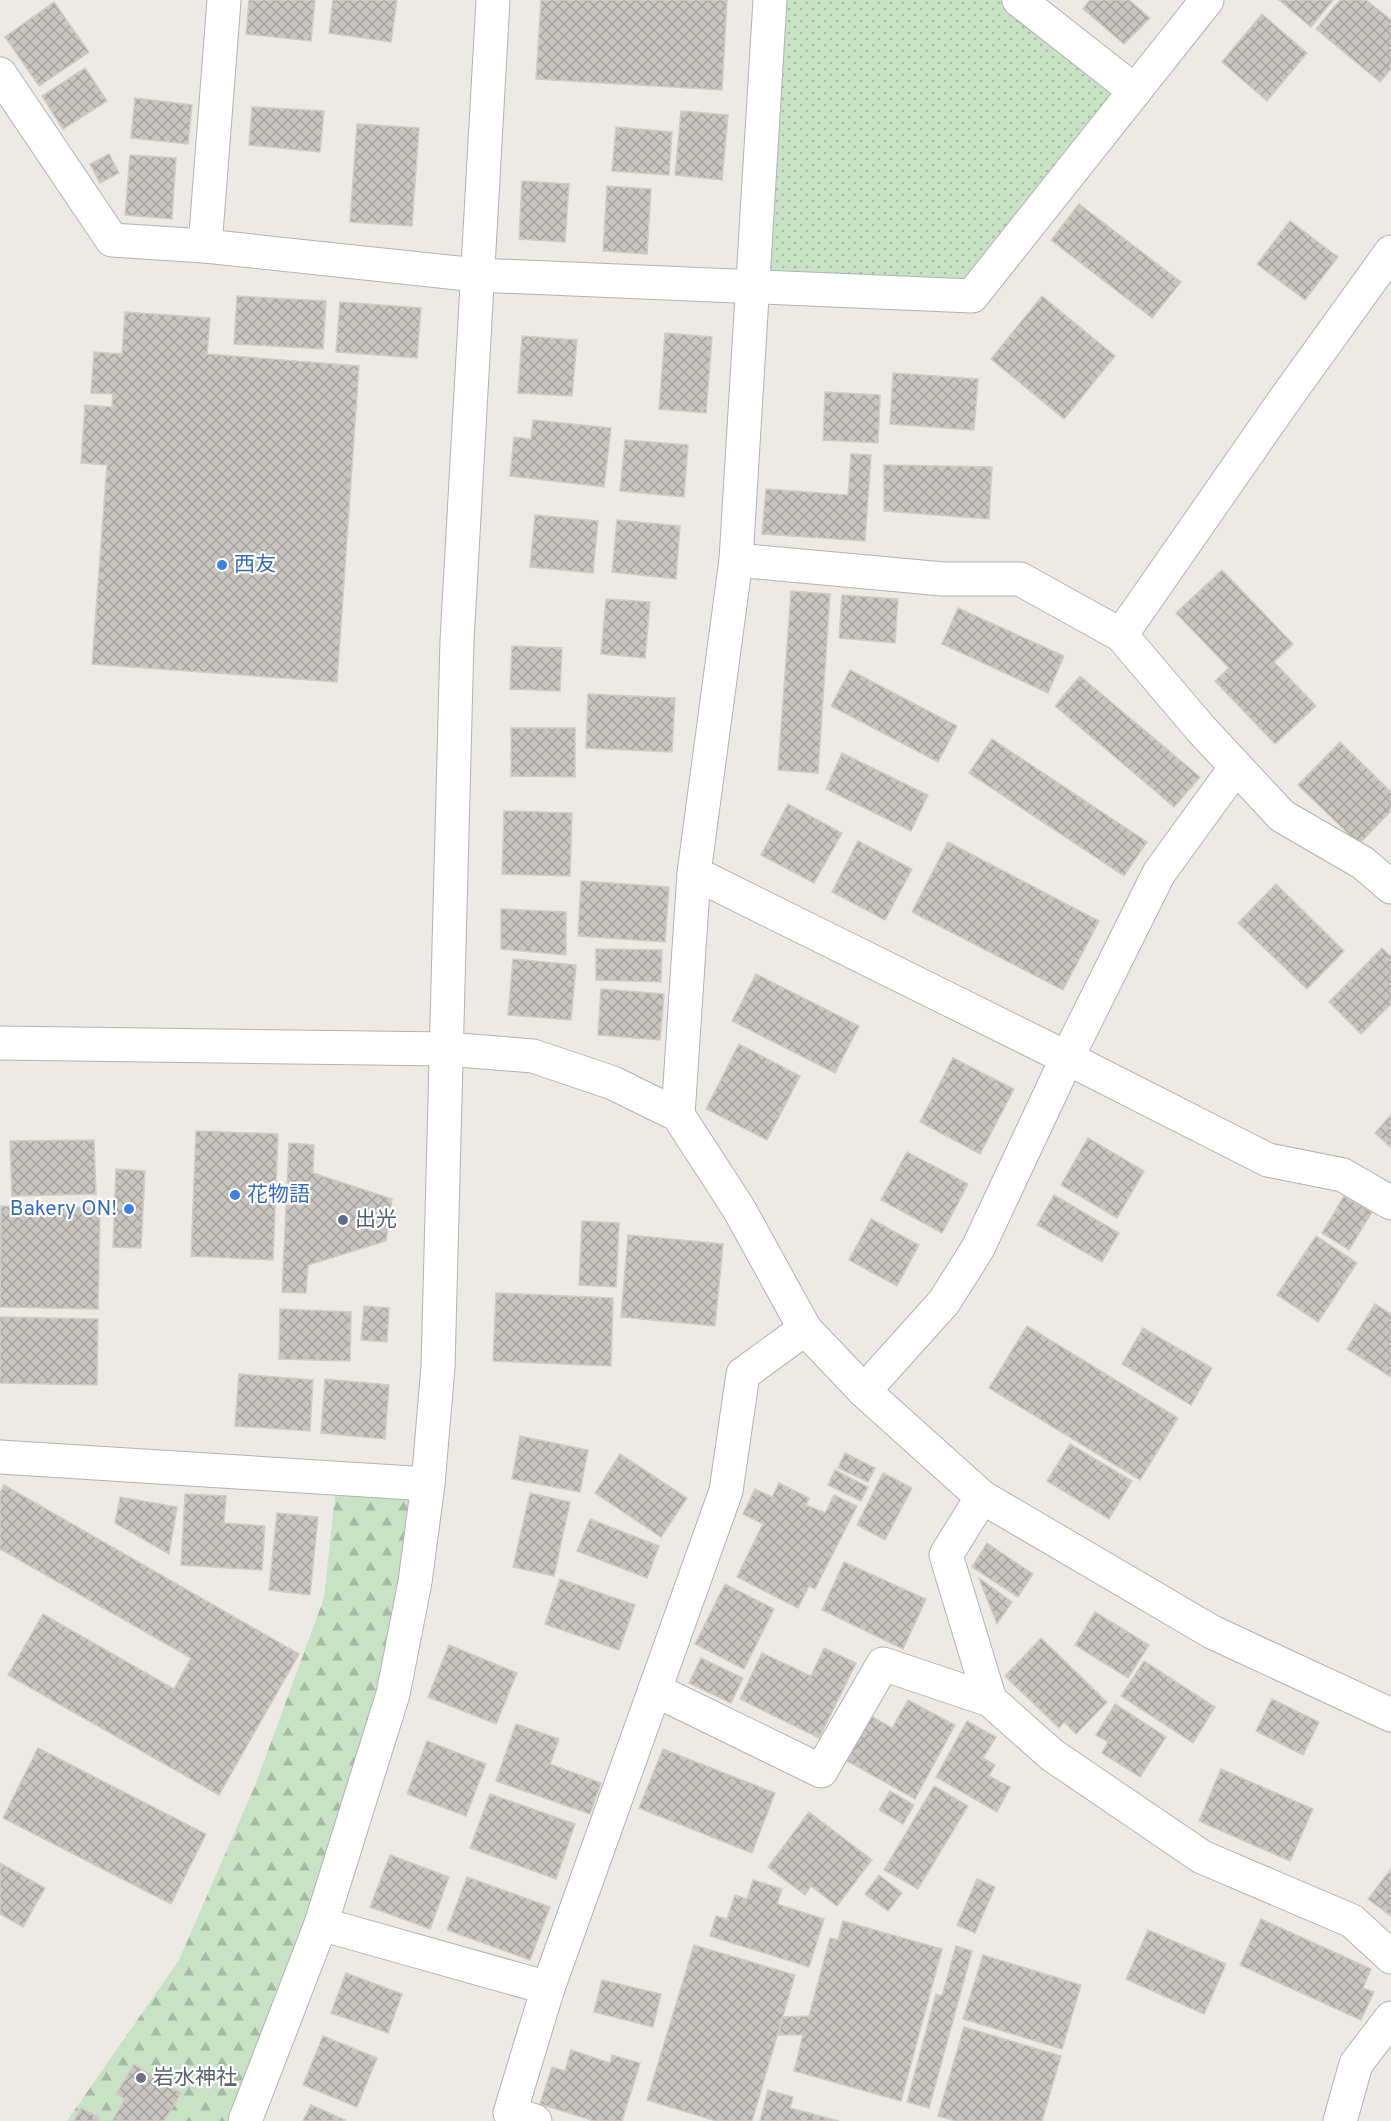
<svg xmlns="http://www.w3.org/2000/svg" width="1391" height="2121" font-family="Overpass,'Noto Sans JP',sans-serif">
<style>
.forest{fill:url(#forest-firs)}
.park{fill:url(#park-dots)}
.building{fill:url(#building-cross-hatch);stroke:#d1cbc4;stroke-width:1.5}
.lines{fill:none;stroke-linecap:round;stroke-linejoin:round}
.minor-casing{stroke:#b0b3b5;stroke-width:35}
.tertiary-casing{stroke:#b0b3b5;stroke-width:35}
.minor{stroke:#fff;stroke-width:33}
.tertiary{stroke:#fff;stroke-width:33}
.shop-dot{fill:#3f7fe0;stroke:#fff;stroke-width:2}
.service-dot{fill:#5c6f8a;stroke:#fff;stroke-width:2}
.worship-dot{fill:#6b7280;stroke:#fff;stroke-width:2}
.labels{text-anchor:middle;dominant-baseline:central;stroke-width:4.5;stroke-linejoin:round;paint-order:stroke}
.shop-label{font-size:21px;fill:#366cbe;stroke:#fff;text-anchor:start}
.service-label{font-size:21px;fill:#4e5e75;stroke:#fff;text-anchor:start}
.worship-label{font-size:21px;fill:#5b616d;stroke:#fff;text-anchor:start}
</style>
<defs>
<pattern id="forest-firs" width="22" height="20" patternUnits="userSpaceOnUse" patternTransform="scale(1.5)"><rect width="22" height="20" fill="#c8e2c4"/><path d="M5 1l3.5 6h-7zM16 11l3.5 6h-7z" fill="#a6bba3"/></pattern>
<pattern id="park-dots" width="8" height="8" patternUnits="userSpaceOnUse" patternTransform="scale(1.5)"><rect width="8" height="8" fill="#c8e2c4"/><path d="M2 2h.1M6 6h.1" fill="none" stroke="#a6bba3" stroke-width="1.8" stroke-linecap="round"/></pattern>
<pattern id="building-cross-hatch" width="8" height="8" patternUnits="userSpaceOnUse" patternTransform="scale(1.5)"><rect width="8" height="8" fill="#c9c5c1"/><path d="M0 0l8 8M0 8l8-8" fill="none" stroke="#a6a3a0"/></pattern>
</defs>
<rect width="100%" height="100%" fill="#edeae5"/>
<!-- forest -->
<polygon class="forest" points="337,1478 428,1484 415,1582 245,2121 67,2121 179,1960 256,1783 324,1598"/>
<!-- park -->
<polygon class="park" points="770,0 1019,0 1135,91 972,296 753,287"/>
<!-- building -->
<g class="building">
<polygon points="249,0 315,0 311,41 246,34"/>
<polygon points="333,0 397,0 391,42 329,33"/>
<polygon points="541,0 727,0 722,90 536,79"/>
<polygon points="1090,0 1129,0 1150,18 1124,44 1083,9"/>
<polygon points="1279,0 1333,0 1311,27"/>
<polygon points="1340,0 1366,0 1391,20 1391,69 1380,82 1316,29"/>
<polygon points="54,2 89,52 39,86 5,37"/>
<polygon points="1262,14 1307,53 1267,101 1222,62"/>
<polygon points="85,68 107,101 63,129 42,96"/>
<polygon points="135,98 192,105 188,144 131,138"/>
<polygon points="252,107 324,111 320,152 249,145"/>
<polygon points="681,111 728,115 722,180 675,175"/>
<polygon points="357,124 419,128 412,226 350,222"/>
<polygon points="616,127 672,132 669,175 612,171"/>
<polygon points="109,154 119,173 100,183 90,164"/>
<polygon points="130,155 176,158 172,219 125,215"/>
<polygon points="522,181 569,184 565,242 519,239"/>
<polygon points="607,186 651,189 647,254 603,251"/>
<polygon points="1079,204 1181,282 1152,318 1051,240"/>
<polygon points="1290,221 1338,257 1305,300 1257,264"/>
<polygon points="237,296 326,301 323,349 234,344"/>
<polygon points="1042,296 1115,356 1064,419 991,359"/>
<polygon points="340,302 421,308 417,358 336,352"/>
<polygon points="125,312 210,318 207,354 359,366 337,682 92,664 107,465 81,463 85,405 112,407 113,394 91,393 94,352 122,354"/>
<polygon points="665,333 712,337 706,413 659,409"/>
<polygon points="522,336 577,340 572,396 518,393"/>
<polygon points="893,373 978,379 974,430 890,424"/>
<polygon points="825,392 880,395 878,443 823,440"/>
<polygon points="533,420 611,428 604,487 510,476 514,437 531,439"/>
<polygon points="625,440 688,445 684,497 620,491"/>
<polygon points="851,454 871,455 865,541 762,534 766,489 848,495"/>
<polygon points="884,465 992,467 989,519 884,511"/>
<polygon points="535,515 598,521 593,573 530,567"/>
<polygon points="617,520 680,526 676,579 612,572"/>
<polygon points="1222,570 1293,644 1274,662 1316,706 1275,744 1215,681 1229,668 1176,613"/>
<polygon points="791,591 830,594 818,773 778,770"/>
<polygon points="842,595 898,599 895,643 839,638"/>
<polygon points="606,599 650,602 645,658 601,654"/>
<polygon points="958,608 1064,656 1048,693 942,644"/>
<polygon points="512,646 562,648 560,691 510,689"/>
<polygon points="850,670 957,726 938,762 831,706"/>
<polygon points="1080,676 1200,777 1174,807 1055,706"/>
<polygon points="588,694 675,698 672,752 586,748"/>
<polygon points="511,728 575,728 575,777 511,776"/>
<polygon points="992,739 1147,842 1124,876 969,773"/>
<polygon points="1340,742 1391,792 1391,811 1359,844 1298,785"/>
<polygon points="842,753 928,795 911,831 826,789"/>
<polygon points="788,804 842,833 814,883 761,855"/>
<polygon points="504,811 572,813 570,876 502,874"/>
<polygon points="858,841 912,869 885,920 832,892"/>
<polygon points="948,842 1099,921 1063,990 912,912"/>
<polygon points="581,881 669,887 665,942 578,936"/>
<polygon points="1276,884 1344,951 1307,989 1238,923"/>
<polygon points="501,909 566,912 566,955 501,949"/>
<polygon points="1382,948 1391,957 1391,1004 1361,1034 1329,1002"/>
<polygon points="596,949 662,950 661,982 596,980"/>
<polygon points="513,959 576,965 571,1020 508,1015"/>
<polygon points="756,974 859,1026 835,1073 732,1021"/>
<polygon points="601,989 664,994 660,1040 598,1035"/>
<polygon points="739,1044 800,1076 767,1140 706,1109"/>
<polygon points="953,1058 1014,1089 980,1154 920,1122"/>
<polygon points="1391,1115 1391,1148 1375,1133"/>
<polygon points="196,1131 278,1134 273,1260 191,1256"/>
<polygon points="1088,1138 1144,1171 1117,1218 1061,1185"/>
<polygon points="94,1140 96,1194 12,1196 10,1141"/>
<polygon points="289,1143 314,1145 313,1173 392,1199 386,1241 308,1265 306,1293 282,1292"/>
<polygon points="907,1152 968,1184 942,1233 881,1200"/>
<polygon points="116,1169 145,1171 141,1248 113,1247"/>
<polygon points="1054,1195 1119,1233 1102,1262 1037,1225"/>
<polygon points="1344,1196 1372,1212 1349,1250 1322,1233"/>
<polygon points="1,1206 100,1208 98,1309 0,1307"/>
<polygon points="871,1219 919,1245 897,1286 849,1260"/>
<polygon points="582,1221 619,1223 616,1287 579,1285"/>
<polygon points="628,1235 723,1244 715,1326 621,1317"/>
<polygon points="1316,1236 1357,1263 1318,1322 1277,1295"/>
<polygon points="496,1293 613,1298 611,1366 493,1361"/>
<polygon points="1375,1304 1391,1314 1391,1377 1347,1349"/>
<polygon points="364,1306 389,1308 387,1342 361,1340"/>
<polygon points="280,1309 351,1312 350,1361 279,1359"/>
<polygon points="0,1317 98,1319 97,1385 0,1383"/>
<polygon points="1027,1326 1178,1418 1140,1480 989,1388"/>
<polygon points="1143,1328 1212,1368 1191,1405 1122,1364"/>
<polygon points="239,1374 313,1380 310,1431 235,1426"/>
<polygon points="325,1379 389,1385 385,1439 321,1433"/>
<polygon points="520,1436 588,1450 580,1492 512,1479"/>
<polygon points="1070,1444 1132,1481 1109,1519 1047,1481"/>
<polygon points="845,1453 875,1468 868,1482 838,1468"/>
<polygon points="620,1454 687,1498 661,1537 595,1493"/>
<polygon points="835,1470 868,1487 861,1501 828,1485"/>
<polygon points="883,1473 912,1488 885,1540 857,1525"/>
<polygon points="779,1483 809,1498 806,1505 825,1513 834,1495 857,1506 815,1589 809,1586 798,1608 737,1577 763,1524 743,1514 755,1489 772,1497"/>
<polygon points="4,1485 299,1654 219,1795 8,1675 43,1614 174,1689 191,1658 0,1549 0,1493"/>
<polygon points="530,1493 570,1502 554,1576 513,1567"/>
<polygon points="185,1494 226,1496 224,1523 265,1526 262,1570 181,1565"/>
<polygon points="120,1497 177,1507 169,1554 115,1523"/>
<polygon points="277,1513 318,1517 310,1595 269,1590"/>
<polygon points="590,1519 659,1546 647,1578 577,1551"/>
<polygon points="987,1543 1033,1574 1018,1597 972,1567"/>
<polygon points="844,1562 926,1599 903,1649 822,1610"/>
<polygon points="979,1578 1012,1602 997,1624"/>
<polygon points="560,1579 635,1605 619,1650 545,1624"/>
<polygon points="725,1584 774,1609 744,1669 695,1644"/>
<polygon points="1095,1612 1149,1645 1128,1678 1075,1645"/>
<polygon points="1041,1638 1107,1702 1076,1734 1064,1722 1059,1728 1005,1676"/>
<polygon points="449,1645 517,1673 496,1724 428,1697"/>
<polygon points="824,1648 856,1663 819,1738 740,1699 762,1653 811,1676"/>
<polygon points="701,1658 743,1678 731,1703 689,1683"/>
<polygon points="1144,1661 1215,1707 1193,1743 1121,1696"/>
<polygon points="1272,1699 1319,1722 1303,1755 1256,1731"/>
<polygon points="908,1700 955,1725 915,1799 847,1761 871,1716 892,1728"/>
<polygon points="1115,1704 1166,1737 1140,1777 1102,1753 1108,1742 1096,1735"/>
<polygon points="967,1721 996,1737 983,1758 995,1765 989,1776 1010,1787 997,1812 936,1777"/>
<polygon points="516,1724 559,1739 550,1764 601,1783 590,1814 496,1781"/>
<polygon points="427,1741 486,1764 466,1816 407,1794"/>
<polygon points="38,1748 206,1834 171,1904 3,1818"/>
<polygon points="663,1749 775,1793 752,1853 639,1808"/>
<polygon points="1221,1769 1313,1809 1290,1861 1199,1821"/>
<polygon points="934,1786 968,1806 918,1889 884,1870"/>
<polygon points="890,1791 914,1805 903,1824 879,1810"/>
<polygon points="490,1794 575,1824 556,1879 470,1848"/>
<polygon points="809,1812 872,1860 837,1906 811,1886 805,1895 768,1867"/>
<polygon points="390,1855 449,1877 430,1929 370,1907"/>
<polygon points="0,1863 45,1888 23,1927 0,1914"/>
<polygon points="1391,1869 1391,1916 1368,1899"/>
<polygon points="879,1875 902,1893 888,1911 865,1894"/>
<polygon points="467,1877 550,1907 530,1960 447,1930"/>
<polygon points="977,1879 995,1887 975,1933 957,1925"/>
<polygon points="753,1880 782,1889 777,1904 824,1919 809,1967 710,1936 716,1916 727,1919 735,1895 747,1899"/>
<polygon points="1261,1919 1371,1969 1363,1988 1374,1992 1361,2020 1240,1965"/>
<polygon points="843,1921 942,1949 901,2101 794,2071 803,2035 778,2035 783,2017 809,2016 830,1938 838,1940"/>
<polygon points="1148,1930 1226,1964 1204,2014 1126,1979"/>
<polygon points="694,1945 795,1975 752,2121 716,2121 647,2100"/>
<polygon points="956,1946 972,1951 929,2108 907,2102 936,1994 942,1996"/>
<polygon points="983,1955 1081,1985 1062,2049 963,2019"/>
<polygon points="346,1973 402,1994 388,2033 331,2013"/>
<polygon points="602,1980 661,1994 653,2027 594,2012"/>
<polygon points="964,2027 1061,2056 1042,2121 956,2121 938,2116"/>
<polygon points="323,2036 377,2058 357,2107 303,2085"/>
<polygon points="571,2050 610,2063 612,2055 640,2063 622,2121 594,2121 540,2104 552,2067 565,2071"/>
<polygon points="134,2064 181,2093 164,2121 112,2121 125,2099 116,2094"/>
<polygon points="768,2090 793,2097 790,2108 839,2121 760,2121"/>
<polygon points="311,2105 345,2120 344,2121 303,2121"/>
<polygon points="81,2108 100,2118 98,2121 74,2121"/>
</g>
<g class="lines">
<!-- minor casing -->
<g class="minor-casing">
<g id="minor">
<polyline points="1019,0 1135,91"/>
<polyline points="0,74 112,240 205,246 477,275 972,296 1207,0"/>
<polyline points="205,246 224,0"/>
<polyline points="736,560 943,579 1020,579 1121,635 1201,729 1282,816 1363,863 1391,887"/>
<polyline points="1121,635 1283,402 1391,252"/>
<polyline points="694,873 1067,1058 1268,1160 1343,1175 1391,1203"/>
<polyline points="864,1391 944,1302 978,1248 1067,1058 1159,873 1236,767"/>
<polyline points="0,1457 428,1484"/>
<polyline points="982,1497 946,1555 990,1700 1052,1755 1202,1857 1352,1921 1391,1957"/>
<polyline points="655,1690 821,1771 883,1664 990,1700"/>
<polyline points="321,1924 548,1988"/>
<polyline points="535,2121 510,2113 548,1988 726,1491 743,1374 805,1329"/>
<polyline points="1340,2121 1356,2064 1391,2018"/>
</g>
</g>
<!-- tertiary casing -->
<g class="tertiary-casing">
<g id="tertiary">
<polyline points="0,1043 446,1049 533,1056 613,1083 678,1115 739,1209 805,1329 864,1391 982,1497 1212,1632 1391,1715"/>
<polyline points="678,1115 694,873 736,560 770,0"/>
<polyline points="245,2121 321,1924 393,1694 415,1582 428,1484 438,1367 457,641 493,0"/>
</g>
</g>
<!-- minor -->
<use href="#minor" class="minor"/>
<!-- tertiary -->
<use href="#tertiary" class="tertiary"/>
</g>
<!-- markers -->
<g class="shop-dot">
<circle cx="222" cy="565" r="6"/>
<circle cx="235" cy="1195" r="6"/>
<circle cx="129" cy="1209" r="6"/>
</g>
<circle class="service-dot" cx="343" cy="1220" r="6"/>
<circle class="worship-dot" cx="141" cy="2078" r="6"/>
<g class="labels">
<!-- shop labels -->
<g class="shop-label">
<text x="234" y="565">西友</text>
<text x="247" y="1195">花物語</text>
<text x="117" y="1209" text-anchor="end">Bakery ON!</text>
</g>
<!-- service labels -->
<g class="service-label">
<text x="355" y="1220">出光</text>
</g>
<!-- worship labels -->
<g class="worship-label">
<text x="153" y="2078">岩水神社</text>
</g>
</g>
</svg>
